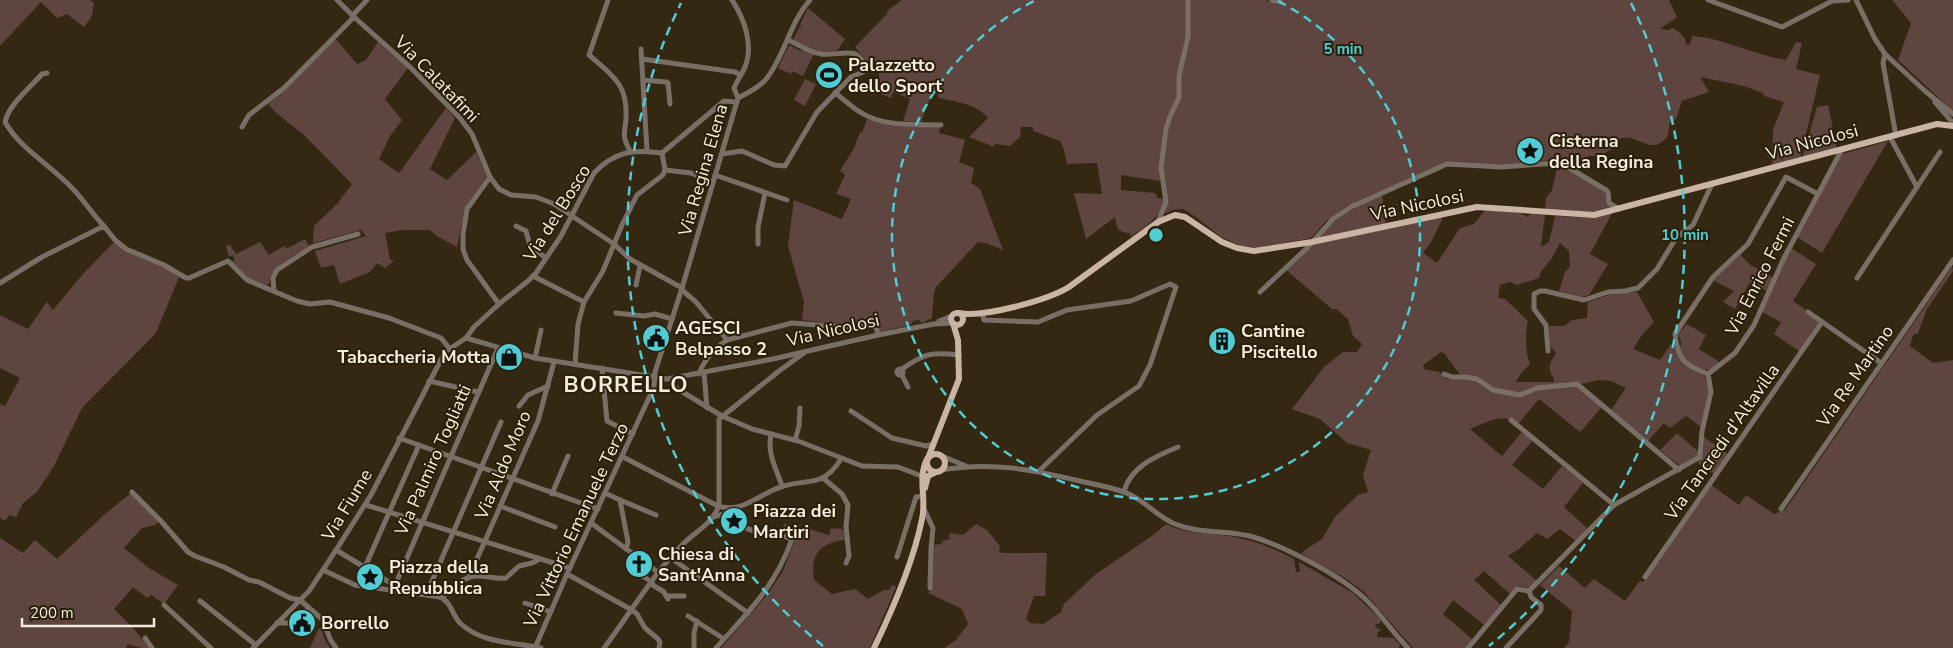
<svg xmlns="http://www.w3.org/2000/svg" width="1953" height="648" font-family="'Nunito Sans',sans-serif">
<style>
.green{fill:#5e453f}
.water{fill:#111c05;stroke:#555a46}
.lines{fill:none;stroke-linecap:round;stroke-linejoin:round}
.minor{stroke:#7a6f67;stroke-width:5}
.major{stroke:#cab4a4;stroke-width:6}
.ring{fill:none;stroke:#51ccd4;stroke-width:2.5;stroke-dasharray:9 6}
.labels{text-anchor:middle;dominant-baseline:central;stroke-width:4;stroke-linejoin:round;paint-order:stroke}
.poi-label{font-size:18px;font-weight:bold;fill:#f4ecdf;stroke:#2a1f08;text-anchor:start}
.street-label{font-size:18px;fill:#f4ecdf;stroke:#2a1f08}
.district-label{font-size:22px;font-weight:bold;letter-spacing:1px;fill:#f4ecdf;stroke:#2a1f08}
.centre{fill:#51ccd4;stroke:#2a1f08;stroke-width:2.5}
.ring-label{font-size:15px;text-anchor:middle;font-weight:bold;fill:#51ccd4;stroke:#2a1f08;stroke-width:4;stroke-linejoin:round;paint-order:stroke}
</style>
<rect width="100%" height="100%" fill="#342812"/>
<!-- green -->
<g class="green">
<polygon points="0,0 90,0 94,3 92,16 84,27 67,14 57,18 41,2 0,46"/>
<path d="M902,0H1186V37L1178,74L1175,77L1177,78L1178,100L1170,113L1159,167L1160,181L1121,175V190L1155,193L1158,198L1164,199C1162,218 1145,226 1131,237V234C1116,230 1118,231 1115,217L1086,239L1074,193L1102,194L1097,163L1067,164L1064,150L1060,141L1033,131V127H1021L1020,137L1010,146L995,144L992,147L990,145L969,137L988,118C977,104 956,102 939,98L937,92L933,90L921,122L903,121L910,99L893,92L891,98L881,94L878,66L866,71L863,57L855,47L887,14L888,10Z"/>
<path d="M1190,0H1266L1279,4L1284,3V0H1669L1677,17L1660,29L1668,30L1673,28C1679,32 1686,36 1686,44L1690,45L1692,36C1724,38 1753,55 1786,60L1796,42L1802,43L1796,69L1820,75L1800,159L1772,166L1773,130L1784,102L1764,96L1763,93L1744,86L1700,77L1709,92L1682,101L1676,119L1670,122L1667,138L1657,145C1653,145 1648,145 1644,143C1635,140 1630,135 1619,139C1615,147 1607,154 1597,156C1597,156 1590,156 1589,156C1583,157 1578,164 1574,169L1552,160L1505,165L1449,163L1348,206L1326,221L1311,238L1258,248L1239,245L1221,237L1196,217L1183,209L1172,210L1165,214L1167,202L1162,167L1168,130L1173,114L1181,100L1179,87L1189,40Z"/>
<polygon points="1892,0 1953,0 1953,111 1898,60 1911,23"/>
<path d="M808,8L845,39L837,51C818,54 810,49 793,40L799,28L802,27L800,25Z"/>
<polygon points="335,38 357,64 366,60 378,42 408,68 385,99 402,120 390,136 379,159 399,173 446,108 455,118 430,169 447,180 476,152 487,176 465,208 457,247 435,235 430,230 403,230 385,233 390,259 394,261 385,268 377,263 370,272 340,284 334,265 321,268 315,251 366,236 361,230 313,243 314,226 337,204 352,184 304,135 275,112 268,104 284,91"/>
<polygon points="789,45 801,51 803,49 814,54 803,76 792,71 791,74 778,68"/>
<polygon points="805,79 816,84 805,106 794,100"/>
<polygon points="1828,105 1837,149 1802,159 1817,107"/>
<path d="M867,119C891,127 916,126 940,127L939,133L965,140L959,162L974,168L971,183L980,189L1003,250L986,243L978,242L936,287L934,293L932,318L922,323L919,320L913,321L911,325L879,332L877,325H838L802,320L804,302L788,246L794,200L842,219L851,199L836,194L845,175L840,171L854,148L860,132L862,133Z"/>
<polygon points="1888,141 1822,253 1797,237 1842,154"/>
<polygon points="1558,164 1604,190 1615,209 1593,213 1545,210 1546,198 1552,190"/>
<path d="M1382,195L1386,224L1321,238L1320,235C1339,215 1357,206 1382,195Z"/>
<path d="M1485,210L1521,213L1527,217L1531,214L1545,215L1541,247L1549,242L1555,216L1591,218L1612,213L1590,254L1608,264L1589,295L1582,297L1559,291L1565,272L1570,267L1569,251L1560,243L1552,258L1541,271L1539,278L1517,285L1510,282L1500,285L1498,298L1505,299L1528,321C1525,334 1525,352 1530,364L1521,373L1516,382H1554V378C1546,369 1550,363 1556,353L1550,346L1549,326H1564L1572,320L1587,318L1588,302L1609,295L1637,292L1654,322L1642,335L1633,349L1660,360L1671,344L1673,345C1684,362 1685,367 1705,376L1710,395L1701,427L1686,416L1670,428L1664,423L1648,441L1611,410L1626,388L1611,381L1600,380L1580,384L1573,382L1543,386L1520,394L1494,389L1476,378L1460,375L1445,354L1441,352L1423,365L1424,369L1439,372L1447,379H1472L1481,382L1496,392L1507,393L1520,396L1543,388L1575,385L1602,407L1580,432L1539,399L1518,424C1505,411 1485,423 1470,429L1502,456L1522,432L1533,440L1512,465L1543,489L1562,466L1583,483L1564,507L1588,529L1576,541L1560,529L1547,539L1537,533L1519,549L1508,556L1537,581L1529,588L1518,586L1510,594L1484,571L1474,580L1501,605L1484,625L1453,600L1443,614L1472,639L1465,648H1413L1363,591L1345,578L1302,554V552L1322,539L1335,517L1358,495L1368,492L1363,475L1371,450L1347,443L1320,419L1292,409L1324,367L1343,352H1357L1362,344L1353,336L1348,319L1336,309H1332L1286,270L1313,245L1441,217L1442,220L1431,242L1423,253L1437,263L1460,228L1474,224Z"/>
<path d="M305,239L309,246C295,256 272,265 269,284L266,286L248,279L232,262L235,259L232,255L229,257L226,246L230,245L236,254L260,242L269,255L284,246L286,249Z"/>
<polygon points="114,242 146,260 164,267 179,277 156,333 82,408 54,466 37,492 23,503 16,517 9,515 5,521 0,518 0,404 5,406 20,378 0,368 0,315 28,329 47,302 53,310 83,274"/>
<polygon points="1791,248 1816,264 1793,301 1806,310 1805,313 1819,322 1814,330 1810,332 1812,334 1799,351 1774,334 1781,322 1762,312"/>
<polygon points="1740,254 1749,264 1773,278 1767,291 1750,282 1735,309 1723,302 1734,291 1713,280"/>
<polygon points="1952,267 1953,271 1927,309 1918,333 1913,335 1910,346 1933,363 1953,360 1953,648 1564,648 1569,642 1572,611 1540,585 1559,566 1585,588 1594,579 1625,601 1640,581 1643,582 1648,577 1711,485 1739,505 1746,495 1774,514 1785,510"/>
<polygon points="1687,324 1706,335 1699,349 1721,363 1709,370 1696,368 1683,358 1680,348 1681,342 1678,334"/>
<polygon points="1677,433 1700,453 1700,455 1680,466 1660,450"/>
<polygon points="1704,437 1728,454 1714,474 1698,463 1703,456"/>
<polygon points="131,493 160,521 155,525 142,528 124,548 149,568 178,585 164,604 151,595 147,598 133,587 114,609 134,629 149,648 141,648 128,644 126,648 0,648 0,538 23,553 35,540 57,559 105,514"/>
<path d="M784,524L795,525L829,535L831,528L843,529L845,540C820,543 810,554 814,580L832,594L855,589L868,599L884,590H889L892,585L896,587L870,648H721L768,594L783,571L796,537L781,532Z"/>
<path d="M976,524L987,530L1000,546L999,552C1014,555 1031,552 1047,553L1045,596H1034L1026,619L1030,623L1043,624L1061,612L1064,604L1096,574L1152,536L1166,524C1189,536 1214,532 1239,538C1259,542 1276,550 1294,559L1296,572H1300L1299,562L1353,593L1381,620L1379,624H1375L1376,628L1381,630L1377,633L1378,637L1394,638L1400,645L1399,648H944L956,640L968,624L962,609L928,593L932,589L933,545L942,544V541L950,539L949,533L963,535Z"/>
<polygon points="321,627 325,640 330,648 310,648 318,630"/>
</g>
<!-- water -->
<circle class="water" cx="1530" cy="151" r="9"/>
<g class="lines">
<!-- minor -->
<g class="minor">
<polyline points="337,0 354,17 409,66 460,118 472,134 490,177 499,189 511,195 536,197 554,204 614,244 630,259 682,288"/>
<path d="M608,0L589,55C612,75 628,84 626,118C625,135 621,134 630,151"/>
<path d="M732,0C744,18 754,45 745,67C742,74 737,81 734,88L738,98"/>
<polyline points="1272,0 1281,2"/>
<polyline points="1708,0 1782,27 1832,1 1848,0"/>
<polyline points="1856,0 1875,39 1885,54 1883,63 1896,136"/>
<polyline points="352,16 367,0"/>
<polyline points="641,49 647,151"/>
<polyline points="1885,54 1925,91 1953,114"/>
<polyline points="642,59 735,72 740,75"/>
<path d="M47,73L42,74C30,88 9,104 5,122C20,149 52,166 72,188C84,200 92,214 104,226"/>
<polyline points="643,80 666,82 668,83 670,104"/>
<path d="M835,93C844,99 851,107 860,112C883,127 914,124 941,125"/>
<polyline points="1935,102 1953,123"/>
<polyline points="242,127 249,115 284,88 354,17"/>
<polyline points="662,153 665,170"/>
<path d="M722,154L742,151L774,165L785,166L817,112L851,77L863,72C865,42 838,57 821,54C810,53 798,44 788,40"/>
<polyline points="665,170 691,173 713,182"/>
<polyline points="715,175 787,200"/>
<polyline points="490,177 467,209 463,234 463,249 467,260 499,304"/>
<polyline points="1917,187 1940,152"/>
<polyline points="1158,222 1166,202 1161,168 1166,129 1171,114 1179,98 1179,76 1188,37 1188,0"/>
<polyline points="516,226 526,231 530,246 546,258"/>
<polyline points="758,244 758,227 765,193"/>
<polyline points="533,276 584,302"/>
<polyline points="1857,278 1917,187 1890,137"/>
<polyline points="0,283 42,257 104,226 115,240 126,249 164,265 186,278 189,278 228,261 247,280 297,301 310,304 330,302 389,318 441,338 449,348"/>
<polyline points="636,285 640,266"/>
<path d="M682,290L696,302L727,340C716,347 703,361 699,374"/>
<polyline points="274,291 273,278 277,270 312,247 358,234"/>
<polyline points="1260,292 1307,248 1333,219 1351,207 1447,164 1501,167 1557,163 1566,166 1606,190 1608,192 1609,203 1619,209"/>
<polyline points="1808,312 1881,363"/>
<polyline points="616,313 644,316 655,314 672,319"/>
<polyline points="982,313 984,320 1038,322 1067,310 1131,301 1170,284 1176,287 1150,365 1139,386 1097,415 1039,471"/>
<polyline points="939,321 952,316"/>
<polyline points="466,338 535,358 667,379 773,359 878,335 934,324 952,323"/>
<polyline points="727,340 792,323 842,327 876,326 878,335"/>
<polyline points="1548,351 1546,325 1534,309 1534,294 1540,291 1545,291 1584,300 1608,292 1625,291 1638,288 1657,269 1676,238 1693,225 1712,184"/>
<polyline points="535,358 541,330"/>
<polyline points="575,364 578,324 584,302 603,271 622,225 637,195 663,175 665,170"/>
<polyline points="602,368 607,421 633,434"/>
<circle cx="900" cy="372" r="3"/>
<path d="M902,369C925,353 931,352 959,355"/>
<polyline points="704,373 707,408"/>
<polyline points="1444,374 1452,377 1465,377 1477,379 1493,390 1520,395 1537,388 1577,384 1679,470"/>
<path d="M1708,374C1684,365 1678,360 1675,334L1713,277L1748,244L1786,177L1818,194"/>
<polyline points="902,375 908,387"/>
<polyline points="429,381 478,392"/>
<polyline points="676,388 722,416 752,429 798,441 862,466 898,467 924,477"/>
<polyline points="519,406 528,395 548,386"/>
<polyline points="851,411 892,438 926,446 933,444"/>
<polyline points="1511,420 1614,505"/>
<path d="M771,434C767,454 776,468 782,486"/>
<polyline points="399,438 598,509"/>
<polyline points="795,440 799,426 800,408"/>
<polyline points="942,456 966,466"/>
<path d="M623,457L716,505C742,516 760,492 784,486C796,482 811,483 822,478C831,474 836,467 841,459"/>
<path d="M941,470C993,461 1034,470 1084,482C1099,485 1116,488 1131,495C1147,503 1158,517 1175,524C1199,534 1225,530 1250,536C1282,545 1338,574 1363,597C1380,612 1392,632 1408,648"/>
<polyline points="823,478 842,494 848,505 846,526 849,556 846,563"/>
<polyline points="132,492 160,520 188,552 195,556 224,567 249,580 259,582 290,598 300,600 323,620 330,639 336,648"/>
<path d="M1124,492C1130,467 1156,456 1178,447"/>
<polyline points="605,493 620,500 628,542 626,549"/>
<polyline points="552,494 568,456"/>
<polyline points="620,500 656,515"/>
<polyline points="366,505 570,568"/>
<polyline points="500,506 555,527"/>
<polyline points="924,509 933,528 931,549 930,588"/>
<polyline points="1781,509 1953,260"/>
<polyline points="730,513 739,526 758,532 758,536"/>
<polyline points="714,517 732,511"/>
<polyline points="591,523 659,573"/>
<polyline points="336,550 404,591"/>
<polyline points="633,555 628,567 652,582"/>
<polyline points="897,557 916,497 924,496"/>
<polyline points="671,558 748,613"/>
<polyline points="365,567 419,445"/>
<path d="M323,570L355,585L440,597C452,602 452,616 461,624C483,644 515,642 541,648"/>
<polyline points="567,574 632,610 637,614 645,628 658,639 660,642 659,648"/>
<polyline points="469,577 538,421 554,362"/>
<polyline points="1645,577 1822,322"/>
<polyline points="651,584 664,592 668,599"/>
<polyline points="393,590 498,348"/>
<polyline points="1529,591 1614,505 1700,457 1702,431 1711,392 1708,374 1735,353 1754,325 1784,258 1841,151"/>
<polyline points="426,595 501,422"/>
<polyline points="666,596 684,596"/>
<path d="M440,597C451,594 458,580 470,577C481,573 494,580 506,578L519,566L532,563L540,559"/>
<polyline points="200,601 256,645"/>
<polyline points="525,603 551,612"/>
<polyline points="164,605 211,648"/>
<polyline points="688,616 724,639"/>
<polyline points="277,623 295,623 309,608"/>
<polyline points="145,638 152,648"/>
<path d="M253,648L309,591L336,550L371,495L445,352L466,338L474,327L499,304L528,281L536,273L561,236L594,173C615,151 634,149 662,153L724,101L737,102"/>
<path d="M535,648L567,574L654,387L655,372L682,288L738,98C748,93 760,87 767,78C785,55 790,22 810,0"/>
<path d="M604,648C629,615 653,574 683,544C697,530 711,525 719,506V419L779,371L804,353"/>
<polyline points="694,648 694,633 697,621"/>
<path d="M716,648C749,611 775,587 792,539L774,533"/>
<polyline points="1468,648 1517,589 1529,591"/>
<polyline points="1506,648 1541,610 1541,605 1531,597 1529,591"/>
</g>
<!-- major -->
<g class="major">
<path d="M959,313C983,318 1048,300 1069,287L1158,222L1175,215L1185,217L1222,242L1237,248L1254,251L1312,242L1477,207L1594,215L1937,124L1953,126"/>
<circle cx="957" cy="319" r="6"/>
<circle cx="936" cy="463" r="9"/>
<polyline points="928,458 959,379 958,340 953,323"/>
<polyline points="925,488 928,476 936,472"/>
<path d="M874,648C892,611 914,559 922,519C927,498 917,479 927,459"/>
</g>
</g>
<!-- distance rings -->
<g class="ring">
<path d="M1278 1A264 264 0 1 1 1034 1"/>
<path d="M823 646A529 529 0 0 1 681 3M1631 3A529 529 0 0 1 1489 646"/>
</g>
<!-- icons -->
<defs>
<g id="stadium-disc" transform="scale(1.4375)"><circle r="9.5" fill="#51ccd4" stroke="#2a1f08"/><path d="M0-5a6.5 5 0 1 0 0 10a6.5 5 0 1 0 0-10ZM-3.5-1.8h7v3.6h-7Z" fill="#111"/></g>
<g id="sight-disc" transform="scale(1.4375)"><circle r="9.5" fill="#51ccd4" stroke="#2a1f08"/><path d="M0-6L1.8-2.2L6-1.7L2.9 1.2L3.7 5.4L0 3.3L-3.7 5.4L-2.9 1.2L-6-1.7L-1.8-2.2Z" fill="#111"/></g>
<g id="civic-disc" transform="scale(1.4375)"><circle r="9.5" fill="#51ccd4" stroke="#2a1f08"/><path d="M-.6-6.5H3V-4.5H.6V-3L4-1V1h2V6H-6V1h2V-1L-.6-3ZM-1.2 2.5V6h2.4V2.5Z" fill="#111"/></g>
<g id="building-disc" transform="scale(1.4375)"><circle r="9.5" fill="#51ccd4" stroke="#2a1f08"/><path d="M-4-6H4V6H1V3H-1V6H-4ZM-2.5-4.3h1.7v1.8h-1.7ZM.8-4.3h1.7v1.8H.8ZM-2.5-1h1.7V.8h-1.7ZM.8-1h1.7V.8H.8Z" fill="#111"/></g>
<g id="shop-disc" transform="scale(1.4375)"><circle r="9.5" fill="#51ccd4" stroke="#2a1f08"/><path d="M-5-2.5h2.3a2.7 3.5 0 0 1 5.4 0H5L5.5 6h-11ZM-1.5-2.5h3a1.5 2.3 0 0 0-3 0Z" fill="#111"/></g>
<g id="church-disc" transform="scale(1.4375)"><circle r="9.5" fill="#51ccd4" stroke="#2a1f08"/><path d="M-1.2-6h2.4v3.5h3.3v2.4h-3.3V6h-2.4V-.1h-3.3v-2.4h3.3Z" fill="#111"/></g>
</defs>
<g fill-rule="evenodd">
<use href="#stadium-disc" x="829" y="75"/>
<use href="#sight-disc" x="1530" y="151"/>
<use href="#civic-disc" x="656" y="338"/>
<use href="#building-disc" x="1222" y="341"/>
<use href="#shop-disc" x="509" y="357"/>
<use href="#sight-disc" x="734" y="521"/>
<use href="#church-disc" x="639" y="564"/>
<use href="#sight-disc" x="370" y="577"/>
<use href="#civic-disc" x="302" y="623"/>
</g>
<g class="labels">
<!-- poi labels -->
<g class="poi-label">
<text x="848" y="65">Palazzetto<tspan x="848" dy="21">dello Sport</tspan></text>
<text x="1549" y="141">Cisterna<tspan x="1549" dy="21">della Regina</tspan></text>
<text x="675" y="328">AGESCI<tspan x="675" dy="21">Belpasso 2</tspan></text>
<text x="1241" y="331">Cantine<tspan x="1241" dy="21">Piscitello</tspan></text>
<text x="490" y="357" text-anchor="end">Tabaccheria Motta</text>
<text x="753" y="511">Piazza dei<tspan x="753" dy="21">Martiri</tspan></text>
<text x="658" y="554">Chiesa di<tspan x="658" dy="21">Sant'Anna</tspan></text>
<text x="389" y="567">Piazza della<tspan x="389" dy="21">Repubblica</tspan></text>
<text x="321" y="623">Borrello</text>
</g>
<!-- street labels -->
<g class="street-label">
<text transform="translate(437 79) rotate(46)">Via Calatafimi</text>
<text transform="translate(1812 142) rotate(-15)">Via Nicolosi</text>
<text transform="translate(703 170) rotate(-74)">Via Regina Elena</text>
<text transform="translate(1417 205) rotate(-12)">Via Nicolosi</text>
<text transform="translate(557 213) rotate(-58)">Via del Bosco</text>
<text transform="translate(1760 276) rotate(-63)">Via Enrico Fermi</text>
<text transform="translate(833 330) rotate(-13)">Via Nicolosi</text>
<text transform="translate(1855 376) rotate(-55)">Via Re Martino</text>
<text transform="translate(1722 442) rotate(-55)">Via Tancredi d'Altavilla</text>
<text transform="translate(433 460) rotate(-66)">Via Palmiro Togliatti</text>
<text transform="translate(503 465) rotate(-67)">Via Aldo Moro</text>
<text transform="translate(347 505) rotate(-59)">Via Fiume</text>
<text transform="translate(576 525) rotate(-65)">Via Vittorio Emanuele Terzo</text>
</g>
<!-- district labels -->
<g class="district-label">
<text x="626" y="385">BORRELLO</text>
</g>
</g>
<circle cx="1156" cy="235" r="8" class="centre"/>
<g class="ring-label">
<text x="1343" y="54">5 min</text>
<text x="1685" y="240">10 min</text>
</g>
<!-- scale -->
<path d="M22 618v8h132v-8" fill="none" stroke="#f4ecdf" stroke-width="2.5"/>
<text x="30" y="618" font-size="15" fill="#f4ecdf" stroke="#2a1f08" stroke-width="4" paint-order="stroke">200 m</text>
</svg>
